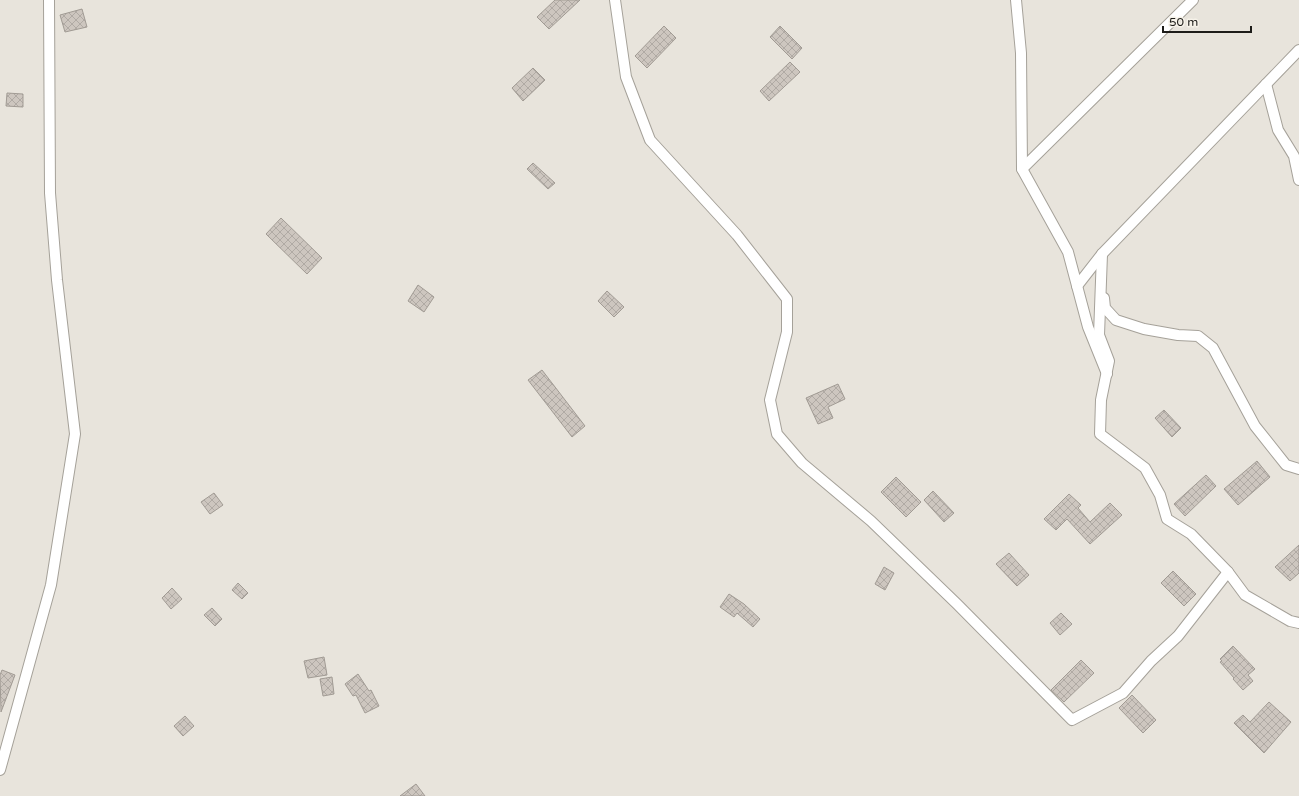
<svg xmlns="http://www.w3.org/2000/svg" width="1299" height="796" font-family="'Varela Round',sans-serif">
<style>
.building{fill:url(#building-cross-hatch);stroke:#a19b94}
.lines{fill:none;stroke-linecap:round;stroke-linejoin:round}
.minor-casing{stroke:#a5a199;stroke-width:12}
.minor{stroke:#fff;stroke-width:10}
</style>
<defs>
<pattern id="building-cross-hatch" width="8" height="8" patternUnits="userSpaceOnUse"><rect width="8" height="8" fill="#cdc6bf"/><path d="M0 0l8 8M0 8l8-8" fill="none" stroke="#b0aaa4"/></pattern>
</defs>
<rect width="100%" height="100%" fill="#e8e4dc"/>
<!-- building -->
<g class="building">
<polygon points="555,0 580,0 549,29 537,17"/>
<polygon points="82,9 87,27 65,32 60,15"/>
<polygon points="664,26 676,38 647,68 635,56"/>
<polygon points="780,26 802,48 792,59 770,37"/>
<polygon points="790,62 800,72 769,101 760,91"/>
<polygon points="533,68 545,80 523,101 512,88"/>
<polygon points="7,93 23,94 23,107 6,106"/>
<polygon points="533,163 555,183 548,189 527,169"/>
<polygon points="281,218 322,258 307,274 266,234"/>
<polygon points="418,285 434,297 424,312 408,301"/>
<polygon points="607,291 624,307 614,317 598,301"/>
<polygon points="542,370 585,426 572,437 528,380"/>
<polygon points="838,384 845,399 828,407 833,418 818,424 806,398"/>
<polygon points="1164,410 1181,428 1172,437 1155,418"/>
<polygon points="1257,461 1270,477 1238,505 1224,489"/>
<polygon points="1206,475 1216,486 1185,516 1174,504"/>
<polygon points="896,477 921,502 906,517 881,492"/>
<polygon points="933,491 954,513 944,522 924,500"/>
<polygon points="214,493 223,505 210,514 201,502"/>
<polygon points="1069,494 1081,505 1078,508 1090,522 1110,503 1122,515 1090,544 1067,519 1056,530 1044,519"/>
<polygon points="1299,545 1299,573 1290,581 1275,567"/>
<polygon points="1009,553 1029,575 1017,586 996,564"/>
<polygon points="884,567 894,573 885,590 875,584"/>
<polygon points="1173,571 1196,594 1184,606 1161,583"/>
<polygon points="238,583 248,593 242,599 232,590"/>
<polygon points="172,588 182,599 171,609 162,598"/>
<polygon points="729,594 744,604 760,619 753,627 737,613 734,617 720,607"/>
<polygon points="212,608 222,619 215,626 204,615"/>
<polygon points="1061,613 1072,624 1060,635 1050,623"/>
<polygon points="1233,646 1255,669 1248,675 1253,681 1243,690 1233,679 1234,678 1220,662 1222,661 1220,659"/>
<polygon points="324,657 327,675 308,678 304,661"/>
<polygon points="1081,660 1094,673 1064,702 1051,690"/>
<polygon points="2,670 15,675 1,712 0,675"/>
<polygon points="358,674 369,691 371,690 379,706 365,713 356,695 353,696 345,684"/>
<polygon points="332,677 334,694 323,696 320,679"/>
<polygon points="1132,695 1156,720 1143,733 1119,708"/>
<polygon points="1269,702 1291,722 1264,753 1234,723 1243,715 1250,722"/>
<polygon points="185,716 194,726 183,736 174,726"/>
<polygon points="416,784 425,796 400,796"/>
</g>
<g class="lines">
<!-- minor casing -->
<g class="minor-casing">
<g id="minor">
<polyline points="615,0 626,77 650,140 737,235 787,299 787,332 770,400 777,434 802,463 871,521 957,604 1072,720 1123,693 1151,661 1178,636 1228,572"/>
<polyline points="1016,0 1021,53 1022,169 1068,252 1088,327 1107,374"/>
<polyline points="1266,84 1278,130 1294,156 1299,180"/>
<polyline points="1022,169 1193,0"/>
<polyline points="1102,254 1099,335 1109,361 1101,400 1100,434 1145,468 1160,495 1167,519 1191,534 1228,572 1245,595 1290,621 1299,623"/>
<polyline points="1077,286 1102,254 1299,50"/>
<polyline points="1104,298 1105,308 1116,320 1144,329 1178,335 1198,336 1213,348 1255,426 1286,465 1299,469"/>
<polyline points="0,770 51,585 75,434 57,280 50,193 49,0"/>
</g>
</g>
<!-- minor -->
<use href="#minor" class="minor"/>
</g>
<!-- scale -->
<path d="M1163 26v6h88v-6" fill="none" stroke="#1d1c19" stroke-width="2"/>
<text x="1169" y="26" font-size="12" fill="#1d1c19" stroke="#f6f2e9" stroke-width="3" paint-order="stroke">50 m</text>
</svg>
